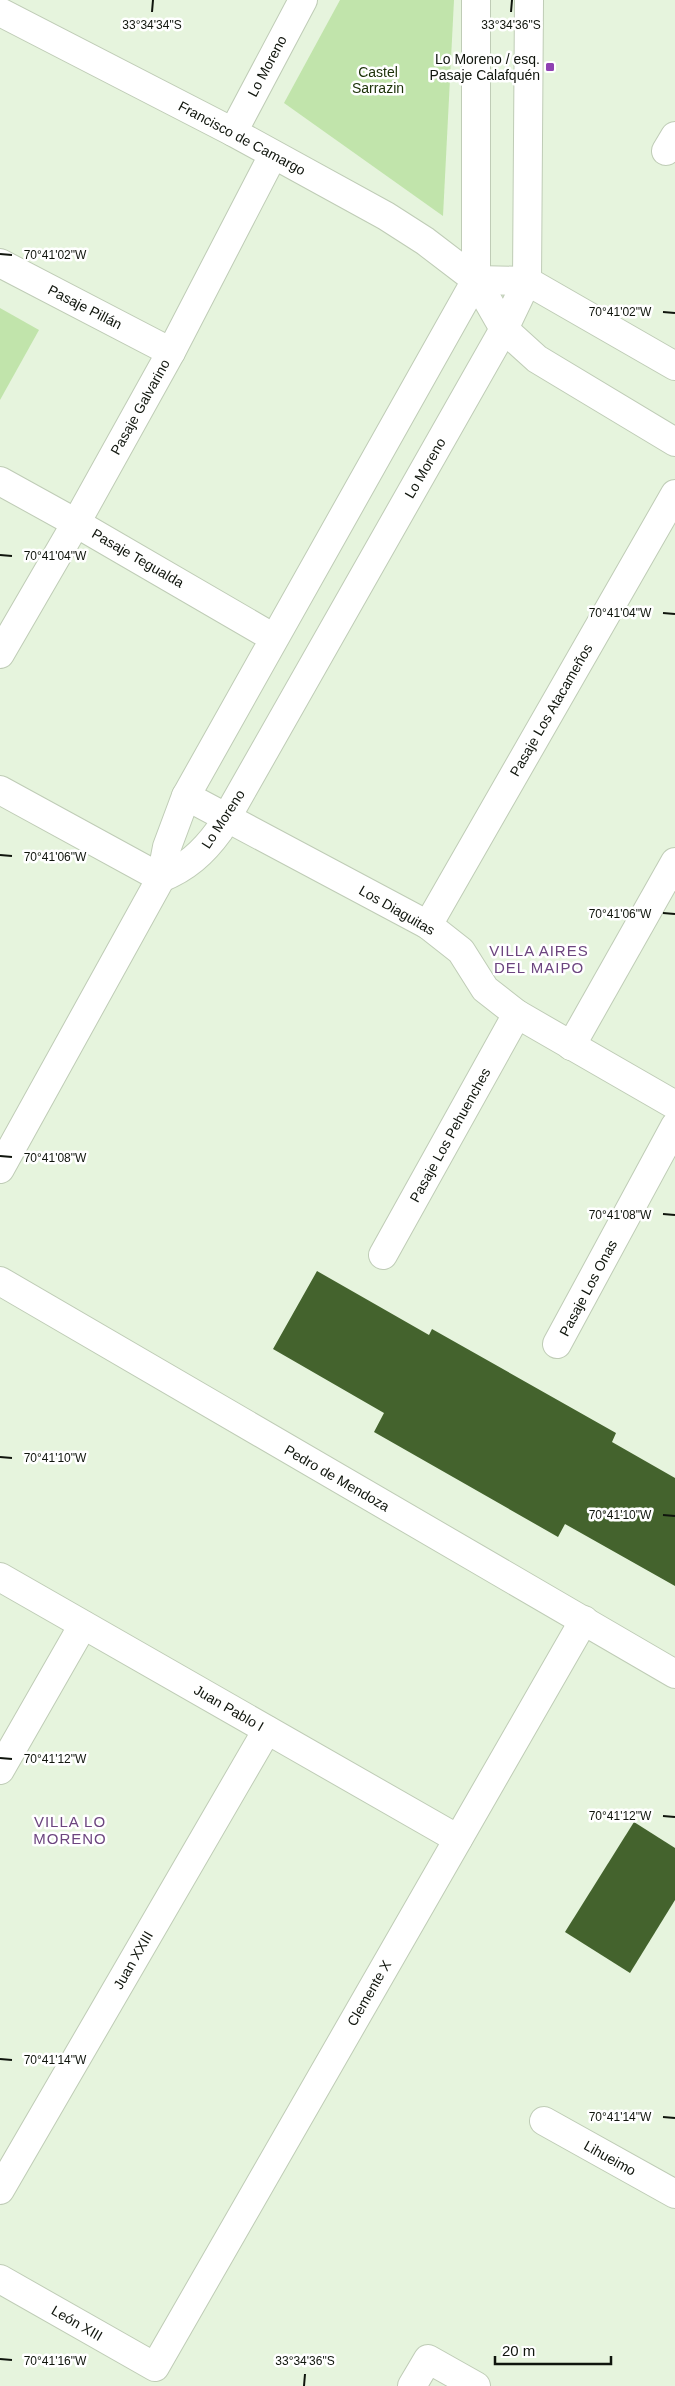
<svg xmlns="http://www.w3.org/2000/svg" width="675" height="2386" font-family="Arial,sans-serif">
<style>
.green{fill:#c1e4ab}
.building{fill:#44632d}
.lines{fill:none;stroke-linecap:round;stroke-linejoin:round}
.minor-casing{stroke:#bfccb6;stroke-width:30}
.tertiary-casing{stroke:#bfccb6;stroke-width:30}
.minor{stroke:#fff;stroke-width:28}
.tertiary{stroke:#fff;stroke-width:28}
.ticks{fill:none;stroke:#10150d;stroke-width:2}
.poi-dot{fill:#8f41b2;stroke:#fff;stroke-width:2}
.labels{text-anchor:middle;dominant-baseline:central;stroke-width:5;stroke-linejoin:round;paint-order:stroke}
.poi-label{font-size:14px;fill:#10150d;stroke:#fff;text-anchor:end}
.street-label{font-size:14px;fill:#10150d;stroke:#fff}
.park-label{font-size:14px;fill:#1b3107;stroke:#fff}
.neighbourhood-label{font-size:15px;letter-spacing:1px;fill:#6c457f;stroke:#fff}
.ticks-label{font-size:12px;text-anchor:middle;fill:#10150d;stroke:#fff;stroke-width:5;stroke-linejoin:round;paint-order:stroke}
</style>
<rect width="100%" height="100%" fill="#e6f4dd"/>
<!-- green -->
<g class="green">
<polygon points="340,0 454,0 443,216 284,103"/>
<polygon points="0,308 39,330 0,400"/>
</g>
<!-- building -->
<g class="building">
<polygon points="317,1271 429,1335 432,1329 616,1433 612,1442 675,1478 675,1586 565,1524 558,1537 374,1432 384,1413 273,1349"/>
<polygon points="634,1822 675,1848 675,1900 630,1973 565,1932"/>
</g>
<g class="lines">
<!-- minor casing -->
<g class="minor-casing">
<g id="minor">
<polyline points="476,0 476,280"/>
<polyline points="0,12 233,132"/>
<polyline points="666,151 675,136"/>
<polyline points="0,263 171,352"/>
<polyline points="476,280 527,281 675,366"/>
<polyline points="476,280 504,329"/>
<polyline points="0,481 76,523 274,638"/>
<polyline points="0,654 76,523 171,352 273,155"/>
<polyline points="0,790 161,878"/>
<polyline points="186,796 428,925 461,951 485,989 517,1014 675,1105"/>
<polyline points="428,925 675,494"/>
<polyline points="571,1046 675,862"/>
<polyline points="383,1255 517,1014"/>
<polyline points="0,1281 675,1674"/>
<polyline points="557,1344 675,1126"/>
<polyline points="0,1577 458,1839"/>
<polyline points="0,1770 83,1625"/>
<polyline points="544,2121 675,2194"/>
<polyline points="0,2190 267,1730"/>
<polyline points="0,2279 155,2367 584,1620"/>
<polyline points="412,2386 428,2359 476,2386"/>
</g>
</g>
<!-- tertiary casing -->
<g class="tertiary-casing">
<g id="tertiary">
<polyline points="504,329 537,359 675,442"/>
<path d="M161,878C186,868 203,853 219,831L504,329L527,281L529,0"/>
<polyline points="0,1169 161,878 167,847 186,796 476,280 425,241 386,216 233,132 303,0"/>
</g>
</g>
<!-- minor -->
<use href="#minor" class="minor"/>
<!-- tertiary -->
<use href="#tertiary" class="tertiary"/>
</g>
<!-- ticks -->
<path class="ticks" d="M152,12L153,0M511,12L512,0M0,254L12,255M663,312L675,313M0,555L12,556M663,613L675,614M0,855L12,856M663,913L675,914M0,1156L12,1157M663,1214L675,1215M0,1457L12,1458M663,1515L675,1516M0,1758L12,1759M663,1816L675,1817M0,2059L12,2060M663,2117L675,2118M0,2359L12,2360M304,2386L305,2374"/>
<!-- markers -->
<rect class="poi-dot" x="545" y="62" width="10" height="10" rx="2.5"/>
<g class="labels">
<!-- poi labels -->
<g class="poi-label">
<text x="540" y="59">Lo Moreno / esq.<tspan x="540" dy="16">Pasaje Calafquén</tspan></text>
</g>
<!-- street labels -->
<g class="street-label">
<text transform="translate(267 66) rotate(-62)">Lo Moreno</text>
<text transform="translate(242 138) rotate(28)">Francisco de Camargo</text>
<text transform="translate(85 307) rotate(27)">Pasaje Pillán</text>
<text transform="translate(140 407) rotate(-61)">Pasaje Galvarino</text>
<text transform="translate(425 468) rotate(-60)">Lo Moreno</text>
<text transform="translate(138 558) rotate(30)">Pasaje Tegualda</text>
<text transform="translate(551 710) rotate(-60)">Pasaje Los Atacameños</text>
<text transform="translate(223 819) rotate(-57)">Lo Moreno</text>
<text transform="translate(397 910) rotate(30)">Los Diaguitas</text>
<text transform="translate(450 1135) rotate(-61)">Pasaje Los Pehuenches</text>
<text transform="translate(588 1288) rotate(-62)">Pasaje Los Onas</text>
<text transform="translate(337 1478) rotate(30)">Pedro de Mendoza</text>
<text transform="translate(229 1708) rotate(30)">Juan Pablo I</text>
<text transform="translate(133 1960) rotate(-60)">Juan XXIII</text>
<text transform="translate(369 1993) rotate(-60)">Clemente X</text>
<text transform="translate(610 2158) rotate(29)">Lihueimo</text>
<text transform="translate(77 2323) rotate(30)">León XIII</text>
</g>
<!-- park labels -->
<g class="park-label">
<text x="378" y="72">Castel<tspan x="378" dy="16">Sarrazin</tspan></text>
</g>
<!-- neighbourhood labels -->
<g class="neighbourhood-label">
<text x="539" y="950">VILLA AIRES<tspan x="539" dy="17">DEL MAIPO</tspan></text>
<text x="70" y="1821">VILLA LO<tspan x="70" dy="17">MORENO</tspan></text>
</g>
</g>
<g class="ticks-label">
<text x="152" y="29">33°34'34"S</text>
<text x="511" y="29">33°34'36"S</text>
<text x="55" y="259">70°41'02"W</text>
<text x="620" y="316">70°41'02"W</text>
<text x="55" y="560">70°41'04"W</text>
<text x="620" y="617">70°41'04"W</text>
<text x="55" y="861">70°41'06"W</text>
<text x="620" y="918">70°41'06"W</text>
<text x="55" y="1162">70°41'08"W</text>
<text x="620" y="1219">70°41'08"W</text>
<text x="55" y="1462">70°41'10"W</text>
<text x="620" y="1519">70°41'10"W</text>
<text x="55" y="1763">70°41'12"W</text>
<text x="620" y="1820">70°41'12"W</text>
<text x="55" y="2064">70°41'14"W</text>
<text x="620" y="2121">70°41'14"W</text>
<text x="55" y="2365">70°41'16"W</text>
<text x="305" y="2365">33°34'36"S</text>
</g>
<!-- scale -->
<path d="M495 2356v8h116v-8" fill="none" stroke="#10150d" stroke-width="2.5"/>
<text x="502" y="2356" font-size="15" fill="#10150d" stroke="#ffffff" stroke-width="4" paint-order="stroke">20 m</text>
</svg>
